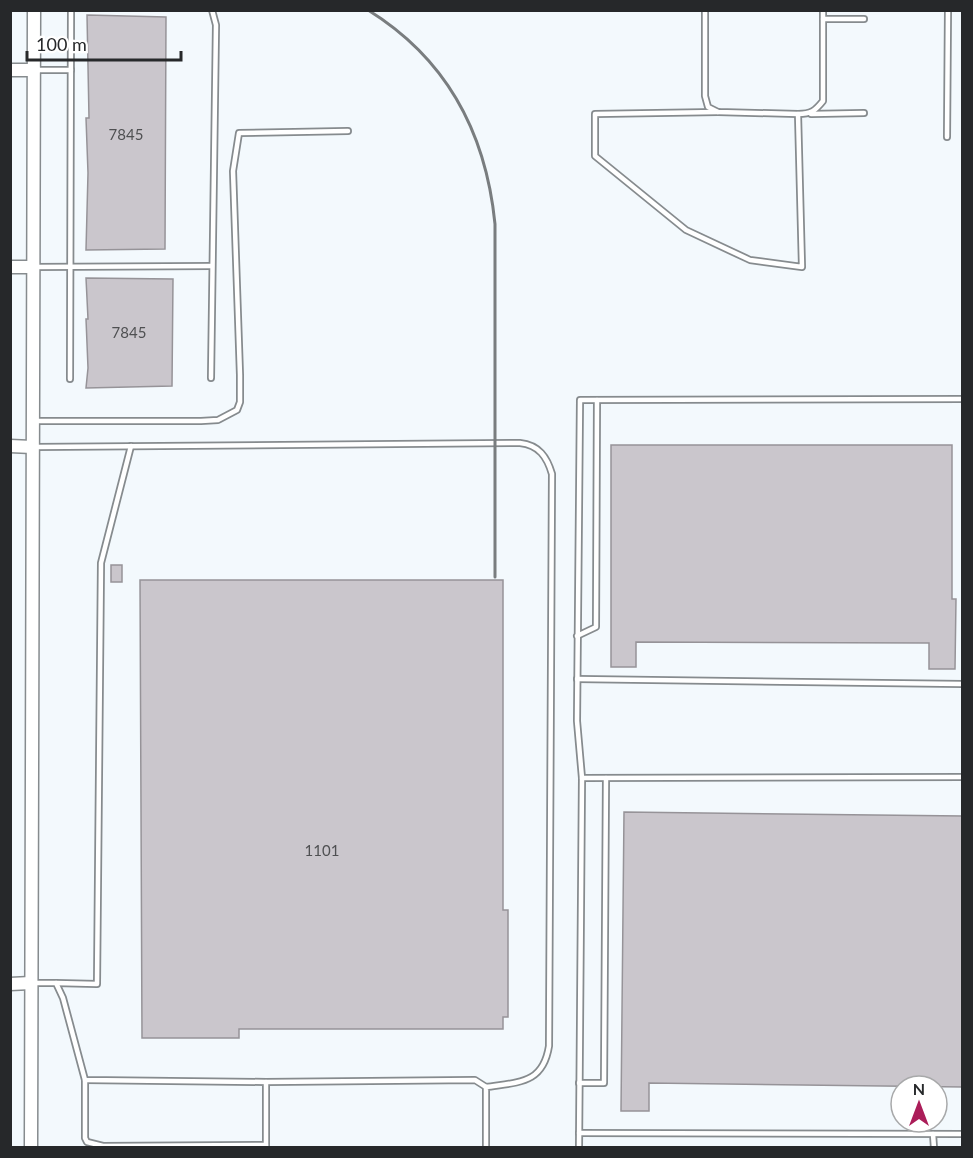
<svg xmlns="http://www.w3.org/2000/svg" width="973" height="1158" font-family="Lato,sans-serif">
	<rect width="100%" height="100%" fill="#f3f9fd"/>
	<!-- building -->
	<g fill="#cac6cc" stroke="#969398" stroke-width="1.5">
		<path d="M87 15 166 17 165 249 86 250 88 173 86 118H89Z"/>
		<path d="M86 278 173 279 172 386 86 388 88 368 86 319H88Z"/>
		<path d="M611 445H952V599H956L955 669H929V643L636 642V667H611Z"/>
		<rect x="111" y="565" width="11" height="17"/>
		<path d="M140 580H503V910H508V1017H503V1029H239V1038H142Z"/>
		<path d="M624 812 963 816V1087L649 1083V1111H621Z"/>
	</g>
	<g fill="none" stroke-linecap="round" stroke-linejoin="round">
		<!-- service casing -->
		<g stroke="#868b8e" stroke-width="8">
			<g id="service">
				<path d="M705 10V96L708 107 718 112 798 114C811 114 815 111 823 101V10"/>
				<path d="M823 19H864"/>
				<path d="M34 70H71"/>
				<path d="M718 112 595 114V156L686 230 750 260 802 267 798 114"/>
				<path d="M811 114 864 113"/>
				<path d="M947 137 948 10"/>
				<path d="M34 267 212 266"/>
				<path d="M211 378 216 25 212 10"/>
				<path d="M70 379 71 10"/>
				<path d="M35 421H201L218 420 237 410 240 402V375L233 171 239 133 348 131"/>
				<path d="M35 447 520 443C539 445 547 457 552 474L549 1046C543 1084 519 1082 486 1087V1148"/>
				<path d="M577 636 596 627 597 400"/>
				<path d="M577 679 962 684"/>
				<path d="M582 778 577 721 580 400 962 399"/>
				<path d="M34 983H56L63 998 85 1080 266 1082V1148"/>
				<path d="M56 983 97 984 101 563 131 446"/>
				<path d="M85 1080V1138L87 1142 103 1146 266 1145"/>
				<path d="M266 1082 475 1080 486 1087"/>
				<path d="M579 1083H604L606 778"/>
				<path d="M579 1133 962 1134"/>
				<path d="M933 1134 934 1148"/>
				<path d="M579 1148 582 778 962 777"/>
			</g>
		</g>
		<!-- secondary casing -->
		<g stroke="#868b8e" stroke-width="15">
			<g id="secondary">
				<path d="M10 70H34"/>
				<path d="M10 267H33"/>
				<path d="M10 446 32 447"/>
				<path d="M10 984 31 983"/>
				<path d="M31 1148 34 10"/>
			</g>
		</g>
		<!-- service -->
		<use href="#service" stroke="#fff" stroke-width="4.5"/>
		<!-- secondary -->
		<use href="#secondary" stroke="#fff" stroke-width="12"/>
		<!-- rail -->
		<path stroke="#797d7f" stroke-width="3" d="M368 10C447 59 486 133 495 224V577"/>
	</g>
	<g text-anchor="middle" stroke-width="6" stroke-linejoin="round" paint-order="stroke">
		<!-- number labels -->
		<g font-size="15" fill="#4f5052">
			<text x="126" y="140">7845</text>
			<text x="129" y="338">7845</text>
			<text x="322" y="856">1101</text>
		</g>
	</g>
	<!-- border -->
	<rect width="973" height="1158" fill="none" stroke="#26282a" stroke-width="24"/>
	<!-- north arrow -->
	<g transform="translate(919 1104)"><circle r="28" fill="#ffffff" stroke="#a8a9aa" stroke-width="1.5"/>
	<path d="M0-4.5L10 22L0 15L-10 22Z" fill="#ab1d59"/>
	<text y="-9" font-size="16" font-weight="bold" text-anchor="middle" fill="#26282a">N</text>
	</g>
	<!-- scale -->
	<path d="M27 51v9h154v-9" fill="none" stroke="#26282a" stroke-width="3"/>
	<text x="36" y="51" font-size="18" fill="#26282a" stroke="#ffffff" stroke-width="4.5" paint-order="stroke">100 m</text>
</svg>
